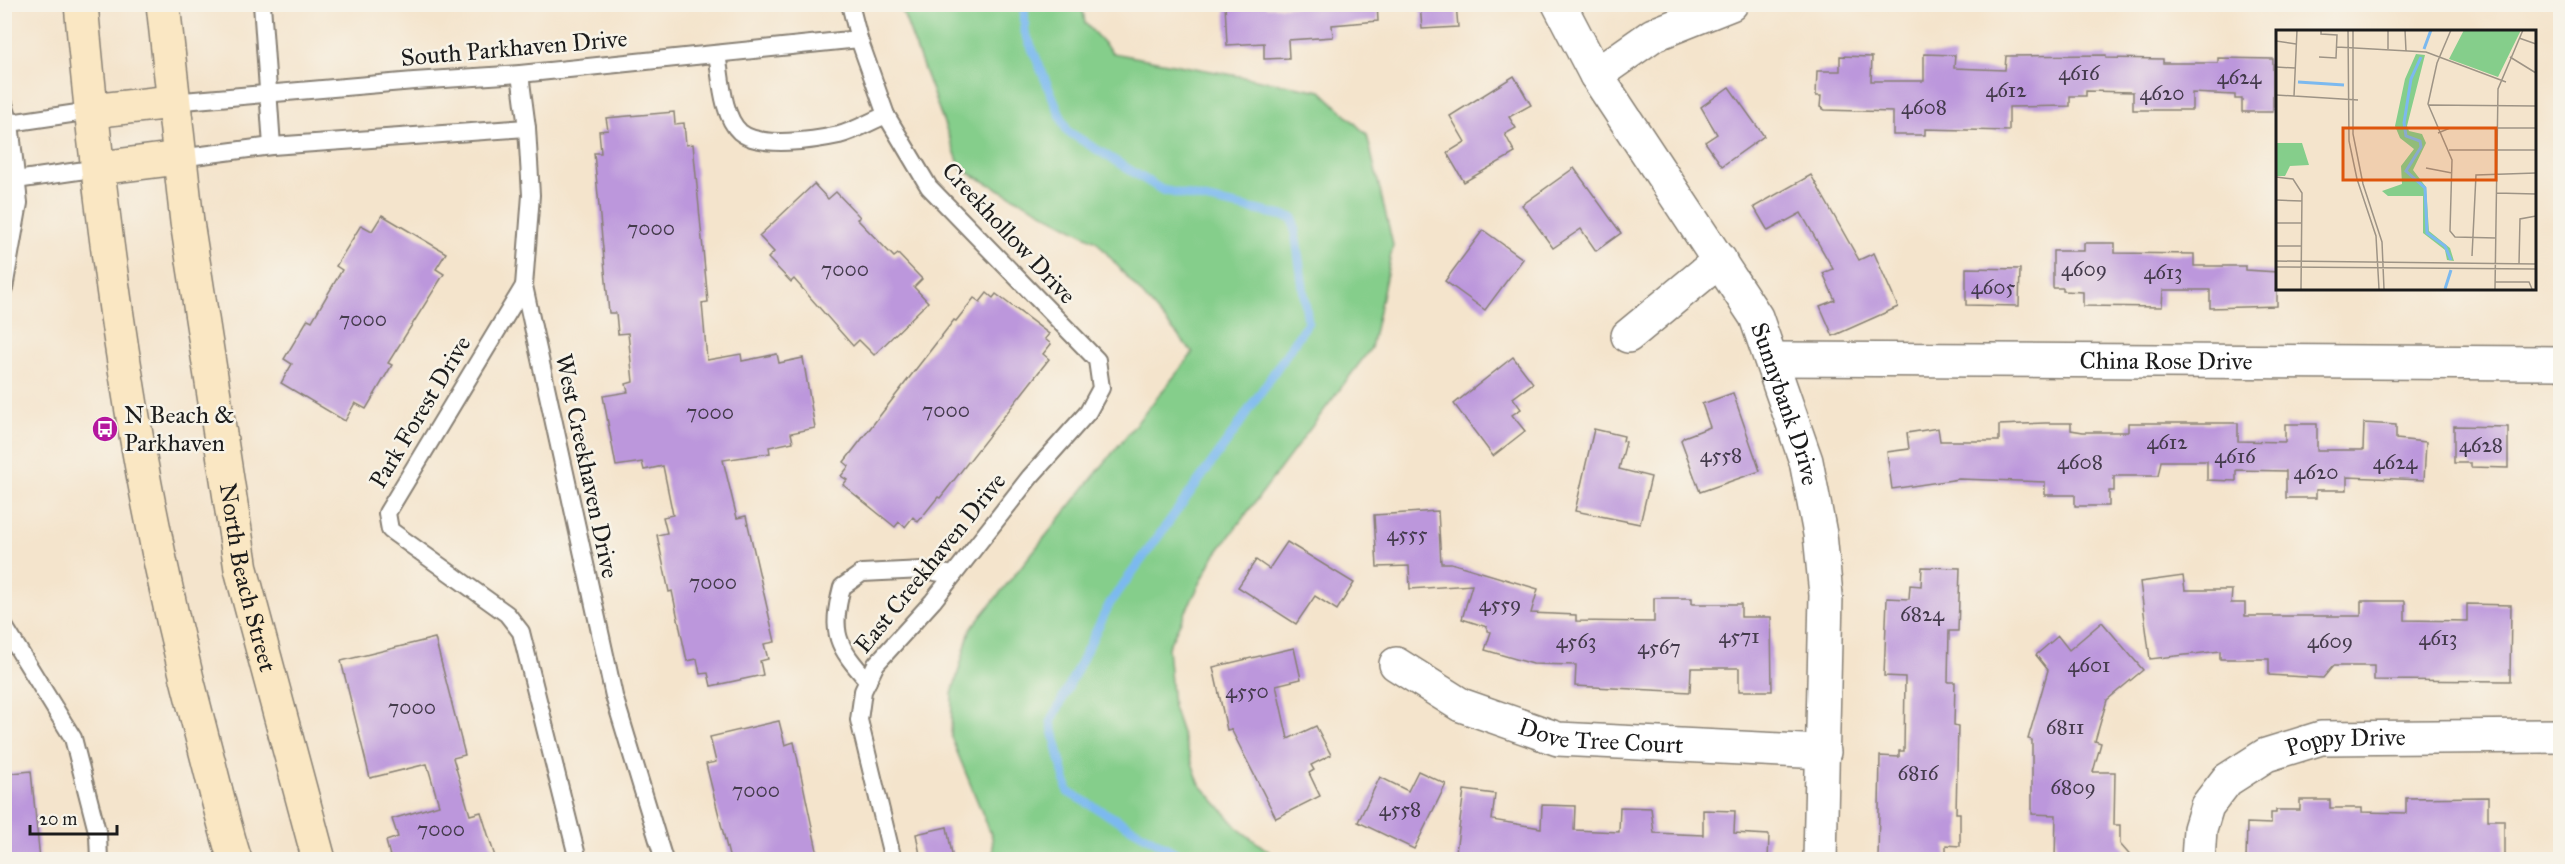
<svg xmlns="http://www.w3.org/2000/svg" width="2565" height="864" font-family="'IM FELL Great Primer',serif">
	<rect width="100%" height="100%" fill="#f7f3e8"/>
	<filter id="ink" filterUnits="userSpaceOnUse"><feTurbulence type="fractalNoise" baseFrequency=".0167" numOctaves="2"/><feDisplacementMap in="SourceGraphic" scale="12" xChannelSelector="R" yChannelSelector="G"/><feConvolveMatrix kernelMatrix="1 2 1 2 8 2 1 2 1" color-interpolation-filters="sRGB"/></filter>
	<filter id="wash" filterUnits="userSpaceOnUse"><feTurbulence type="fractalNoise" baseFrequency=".008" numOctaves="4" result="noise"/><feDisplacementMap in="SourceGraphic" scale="24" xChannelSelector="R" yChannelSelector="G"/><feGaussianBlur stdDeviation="1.35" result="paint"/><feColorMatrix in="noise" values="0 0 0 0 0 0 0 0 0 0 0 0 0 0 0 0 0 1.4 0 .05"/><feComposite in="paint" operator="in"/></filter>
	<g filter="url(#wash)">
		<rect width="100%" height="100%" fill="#f4e4cc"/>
		<!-- green -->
		<path fill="#85ce8b" stroke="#507554" stroke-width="1.5" d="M900 5H1082L1085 23 1113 53 1321 91 1367 135 1393 245 1371 348 1213 558 1168 647 1173 707 1199 783 1240 830 1279 859H994L992 837 951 737 952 694 970 630 1193 353 1096 241 961 169Z"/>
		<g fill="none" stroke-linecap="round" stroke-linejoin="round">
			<!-- stream -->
			<path stroke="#7cb9ef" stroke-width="9" d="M1024 4 1025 32 1067 131 1162 190 1293 218 1308 322 1234 432 1110 603 1051 722 1068 792 1188 860"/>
		</g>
		<g id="blocks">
			<!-- building -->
			<g fill="#bc97dc">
				<path d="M1225 4H1266V7L1377 4 1378 21 1332 25 1333 37 1288 40 1289 58 1264 59V43L1227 45Z"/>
				<path d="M1420 4H1456L1458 27 1422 29Z"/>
				<path d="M1924 54 1955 55 1954 68 2005 70 2006 56 2106 55V58L2163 59V63H2218V58L2273 59V112H2242V99H2235V95L2192 93V110H2133V92L2086 91V96H2070V106L2009 107V131L1925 129V135H1893V112L1825 110 1820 107 1821 96H1816L1817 71H1840V56L1872 57 1871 81H1924Z"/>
				<path d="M1514 76 1531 105 1509 117 1516 128 1505 134 1515 153 1464 182 1447 153 1465 142 1450 116Z"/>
				<path d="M1729 87 1764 136 1722 166 1705 142 1717 134 1701 107Z"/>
				<path d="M674 112 675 124 684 123 686 145 693 144 708 302 702 303 707 360 741 354 742 361 777 354 779 363 803 358 815 428 791 433 793 442 769 447 770 453 723 460 737 518 746 516 775 642 764 644 768 659 760 661 763 675 711 686 708 673 700 674 697 659 687 661 672 591 669 592 657 535 667 533 663 517 673 515 663 466 644 470 642 462 616 466 603 396 628 392 626 384 633 382 628 333 618 334 616 313H609L594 153H601L599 131 608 130 606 118Z"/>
				<path d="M1574 168 1621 233 1596 251 1581 229 1553 248 1522 205Z"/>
				<path d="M1811 175 1859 260 1874 253 1898 307 1833 336 1820 306 1835 300 1823 273 1833 269 1801 213 1768 231 1754 207Z"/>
				<path d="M814 184 828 199 836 192 860 217 857 219 894 257 898 254 922 279 914 287 928 302 874 355 859 340 853 346 794 279 791 282 768 258 774 252 759 236Z"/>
				<path d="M382 215 446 253 436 269 444 274 388 363 392 365 366 409 355 403 345 421 281 383 292 364 284 359 308 319 312 321 342 270 336 266 361 225 372 231Z"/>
				<path d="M1483 230 1523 259 1485 310 1445 281Z"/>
				<path d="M2084 243H2115V253L2194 254V266H2246V270L2277 272V306L2210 308V290H2163L2162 307 2083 306V292L2063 291V288H2053V251H2084Z"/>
				<path d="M1966 268 2020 269 2019 306 1966 305Z"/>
				<path d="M987 293 993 298 996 294 1049 334 1045 339 1051 344 1043 354 1049 359 940 498 938 497 918 522 913 517 905 527 899 522 895 527 843 485 847 480 841 476 849 466 844 462 954 320 956 321 974 298 980 302Z"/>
				<path d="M1513 357 1533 383 1513 398 1521 409 1512 415 1525 431 1493 456 1454 404Z"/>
				<path d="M1733 393 1760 471 1700 492 1681 440 1684 437 1710 427 1702 404Z"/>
				<path d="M2045 423H2071V430L2083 432H2128V423H2238V441L2285 442V424H2317V450H2363L2364 423 2396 425V439L2426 442 2424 480 2347 477V490H2316V498H2286V471L2236 470V481L2207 480V461H2161L2158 476H2114V491H2109V506H2075V495H2045V482L1959 479 1892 489 1887 452 1909 449 1907 433 1938 428 1940 441H1999V425Z"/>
				<path d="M2454 426 2508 427V468L2471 467V463H2454Z"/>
				<path d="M1594 429 1624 436 1623 441 1626 442 1619 469 1651 477 1640 524 1575 511Z"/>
				<path d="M1438 511 1441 563H1451L1538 589 1531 613 1576 615V621L1654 622V598H1692V604H1741V617H1771L1772 691H1739V668H1691L1690 692 1575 686 1576 665 1533 664 1485 650 1491 632 1487 631V627L1462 619 1472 585 1410 589 1409 566 1377 567 1374 515Z"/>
				<path d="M1287 542 1354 583 1337 610 1315 596 1296 624 1238 587 1256 560 1269 569Z"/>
				<path d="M1922 567 1960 568 1958 631H1949L1948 682H1955L1954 725 1958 726 1956 813H1960V846L1946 845V860H1878L1880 756 1899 757V751H1904L1905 677 1884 676 1887 598 1909 599 1910 585 1921 586Z"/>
				<path d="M2183 576 2185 590H2232L2231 603H2245V616H2361V601H2405V620L2467 621V604L2511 605 2510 681 2374 680V666H2333L2323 678 2269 675V659H2220V651L2150 659 2140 582Z"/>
				<path d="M2102 622 2143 670 2107 700 2095 741 2101 743 2093 772H2115L2114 825H2120V844L2134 860H2055L2056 815 2032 814V740L2028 739 2048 670 2036 655 2058 636 2069 650Z"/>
				<path d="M435 638 465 755 453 758 470 815 481 812 496 860H391L386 841 398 837 392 819 439 805 427 764 370 778 341 661Z"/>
				<path d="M1294 648 1301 679 1276 685 1288 739 1316 726 1331 755 1311 765 1314 770 1309 773 1320 796 1276 818 1231 729 1227 730 1213 667Z"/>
				<path d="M779 721 785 745 794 742 819 860H730L706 764 716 762 710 737Z"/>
				<path d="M31 771 40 860H4V774Z"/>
				<path d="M1418 771 1446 784 1414 849 1358 822 1380 777 1408 791Z"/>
				<path d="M1464 790 1495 794 1492 820 1541 828 1542 805 1575 806 1574 830 1619 832 1620 807 1651 808 1654 833 1703 835V810L1735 811 1734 833 1769 835 1768 860H1455Z"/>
				<path d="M2488 797V820H2504V860H2246L2247 823 2271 824V813H2276V810H2300V800H2330V808H2362V812L2406 813V798Z"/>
				<path d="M947 827 953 860H921L916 834Z"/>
			</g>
		</g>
	</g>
	<g filter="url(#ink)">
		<use href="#blocks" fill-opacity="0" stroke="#888074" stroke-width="1.5"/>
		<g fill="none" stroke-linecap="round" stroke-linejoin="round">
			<!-- lane casing -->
			<g stroke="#888074" stroke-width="20">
				<g id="lane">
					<path d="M262 4 272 146"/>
					<path d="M850 4 859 39 886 115 929 187 1097 360 1101 388 1088 412 1030 477 933 601 876 664 863 691 859 720 893 860"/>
					<path d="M717 54C721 76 722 116 740 132 760 149 816 140 839 135 855 131 871 121 886 115"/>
					<path d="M520 74 527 128 531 195 524 286 614 696 664 860"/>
					<path d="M172 102 414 81 520 74 859 39"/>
					<path d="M4 104 10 123 19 203 4 288"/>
					<path d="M10 123 91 111"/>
					<path d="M179 158 272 146 527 128"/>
					<path d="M16 180 99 168"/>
					<path d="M524 286 387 513 390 530 507 614 521 632 578 860"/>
					<path d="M4 626 73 738 98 835 99 860"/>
					<path d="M868 681C837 646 830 634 842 587L862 573 923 570 953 575"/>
				</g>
			</g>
			<!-- street casing -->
			<g stroke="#888074" stroke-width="36">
				<g id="street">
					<path id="s1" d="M1559 4 1596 75 1756 317 1806 461 1820 534 1826 595 1820 860"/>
					<path d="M1596 75 1653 35 1731 4"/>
					<path d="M1628 336 1720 260"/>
					<path id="s2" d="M1772 359 2560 363"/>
					<path id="s3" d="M1396 664 1461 705 1558 739 1824 752"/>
					<path id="s4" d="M2198 860 2200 829 2207 806 2227 780 2266 755 2321 738 2560 736"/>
				</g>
			</g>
			<!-- secondary casing -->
			<g stroke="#888074" stroke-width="36">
				<g id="secondary">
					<path d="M81 4C103 251 138 498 202 737 213 778 222 819 235 860"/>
					<path id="s5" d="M163 4 187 222 241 569 319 860"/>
					<path d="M91 111 172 102"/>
					<path d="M99 168 179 158"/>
				</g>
			</g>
			<!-- lane -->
			<use href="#lane" stroke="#fff" stroke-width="16"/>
			<!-- street -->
			<use href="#street" stroke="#fff" stroke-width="33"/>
			<!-- secondary -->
			<use href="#secondary" stroke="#fae7c3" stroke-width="33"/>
		</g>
	</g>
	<!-- icons -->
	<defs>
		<g id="bus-disc" transform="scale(1.35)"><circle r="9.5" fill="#b5179e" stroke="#f7f3e8"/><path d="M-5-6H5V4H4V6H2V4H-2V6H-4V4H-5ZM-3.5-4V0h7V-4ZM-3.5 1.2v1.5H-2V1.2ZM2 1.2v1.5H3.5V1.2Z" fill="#fff"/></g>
	</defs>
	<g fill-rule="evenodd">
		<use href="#bus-disc" x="105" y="429"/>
	</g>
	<g text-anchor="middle" stroke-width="5" stroke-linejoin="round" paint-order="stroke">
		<!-- number labels -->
		<g font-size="21" fill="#443b4c">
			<text x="2079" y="80">4616</text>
			<text x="2239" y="84">4624</text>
			<text x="2006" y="97">4612</text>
			<text x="2162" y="100">4620</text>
			<text x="1924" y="114">4608</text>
			<text x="651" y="235">7000</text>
			<text x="845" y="276">7000</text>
			<text x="2084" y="276">4609</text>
			<text x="2163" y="279">4613</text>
			<text x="1993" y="294">4605</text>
			<text x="363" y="326">7000</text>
			<text x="946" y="417">7000</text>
			<text x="710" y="419">7000</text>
			<text x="2167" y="449">4612</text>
			<text x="2481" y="452">4628</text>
			<text x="1721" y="462">4558</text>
			<text x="2235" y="463">4616</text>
			<text x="2080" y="469">4608</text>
			<text x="2395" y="469">4624</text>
			<text x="2316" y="479">4620</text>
			<text x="1407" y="541">4555</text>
			<text x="713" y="589">7000</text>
			<text x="1500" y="611">4559</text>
			<text x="1922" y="621">6824</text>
			<text x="1739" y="643">4571</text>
			<text x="2438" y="645">4613</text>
			<text x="1576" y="648">4563</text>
			<text x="2330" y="648">4609</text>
			<text x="1659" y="654">4567</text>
			<text x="2089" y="672">4601</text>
			<text x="1247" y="698">4550</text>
			<text x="412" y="714">7000</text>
			<text x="2065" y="734">6811</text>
			<text x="1918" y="780">6816</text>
			<text x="2073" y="794">6809</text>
			<text x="756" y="797">7000</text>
			<text x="1400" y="816">4558</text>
			<text x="441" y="836">7000</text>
		</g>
		<!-- street labels -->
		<g font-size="24" fill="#1c1c1c" stroke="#f7f3e8">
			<text transform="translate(514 48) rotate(-5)" y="8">South Parkhaven Drive</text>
			<text transform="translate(1009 233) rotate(47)" y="8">Creekhollow Drive</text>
			<text dy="8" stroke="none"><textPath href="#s2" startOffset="394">China Rose Drive</textPath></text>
			<text dy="8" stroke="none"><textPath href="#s1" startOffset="462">Sunnybank Drive</textPath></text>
			<text transform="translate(420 412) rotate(-59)" y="8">Park Forest Drive</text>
			<text transform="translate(587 466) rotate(78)" y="8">West Creekhaven Drive</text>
			<text transform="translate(930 563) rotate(-51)" y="8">East Creekhaven Drive</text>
			<text dy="8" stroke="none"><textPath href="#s5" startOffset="580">North Beach Street</textPath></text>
			<text dy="8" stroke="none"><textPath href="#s3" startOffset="222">Dove Tree Court</textPath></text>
			<text dy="8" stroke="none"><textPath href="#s4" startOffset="216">Poppy Drive</textPath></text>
		</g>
		<!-- poi labels -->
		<g font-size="24" fill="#1c1c1c" stroke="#f7f3e8" text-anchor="start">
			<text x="124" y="423">N Beach &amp;<tspan x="124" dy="28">Parkhaven</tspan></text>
		</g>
	</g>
	<!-- overview -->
	<g transform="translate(2276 30)">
		<rect width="260" height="260" fill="#f4e4cc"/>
		<path d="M188 0H245L222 47 173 29ZM140 24 149 25 131 96 133 101 146 104 150 113 137 140 150 157 153 201 174 218 178 231 171 230 169 220 147 203V166H112L106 161 126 154 125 136 138 119 124 108 119 96 129 49ZM0 113H26L33 135 14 136 9 146H0Z" fill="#85ce8b"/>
		<path fill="none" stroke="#7cb9ef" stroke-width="3" d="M148 19 155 0M145 27 135 49 128 93 130 106 144 111 145 117 130 141 149 158 151 203 169 216 175 230M22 52 68 55M169 259 175 240"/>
		<path fill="none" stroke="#9e9486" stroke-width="1.5" d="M72 0 73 111 81 149 100 206 103 259M77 0V104L87 154 106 212 108 259M112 0V19M129 0 130 21M175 0 161 33 152 74 176 130 174 201 179 207 220 208M243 8 260 14M0 11 20 14M61 17 150 22 230 52M43 27 60 28 61 5 45 4V0M234 27 260 43M0 37 19 38M0 65 82 70M18 66 21 0M153 75 260 76M162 103 174 98H260M173 120H260M150 138 176 143M0 147 17 149 26 163 25 259M220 163 260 164M0 170 26 171M0 193H25M0 216H25M196 226 200 145 260 143M0 231 260 234M243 234 244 189 260 186M0 237 260 239M219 252H253L256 259M219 259 222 59 247 0"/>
		<path fill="#de560d" fill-opacity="0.15" stroke="#de560d" stroke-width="3" d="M67 98H220V150H67Z"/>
		<rect width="260" height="260" fill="none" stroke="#1c1c1c" stroke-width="3"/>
	</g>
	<!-- margin -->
	<rect width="2565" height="864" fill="none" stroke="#f7f3e8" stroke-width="24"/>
	<!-- scale -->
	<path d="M30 825v9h87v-9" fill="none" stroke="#1c1c1c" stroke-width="3"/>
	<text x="39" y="825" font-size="18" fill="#1c1c1c" stroke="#f7f3e8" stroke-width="4.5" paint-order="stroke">20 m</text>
</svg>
